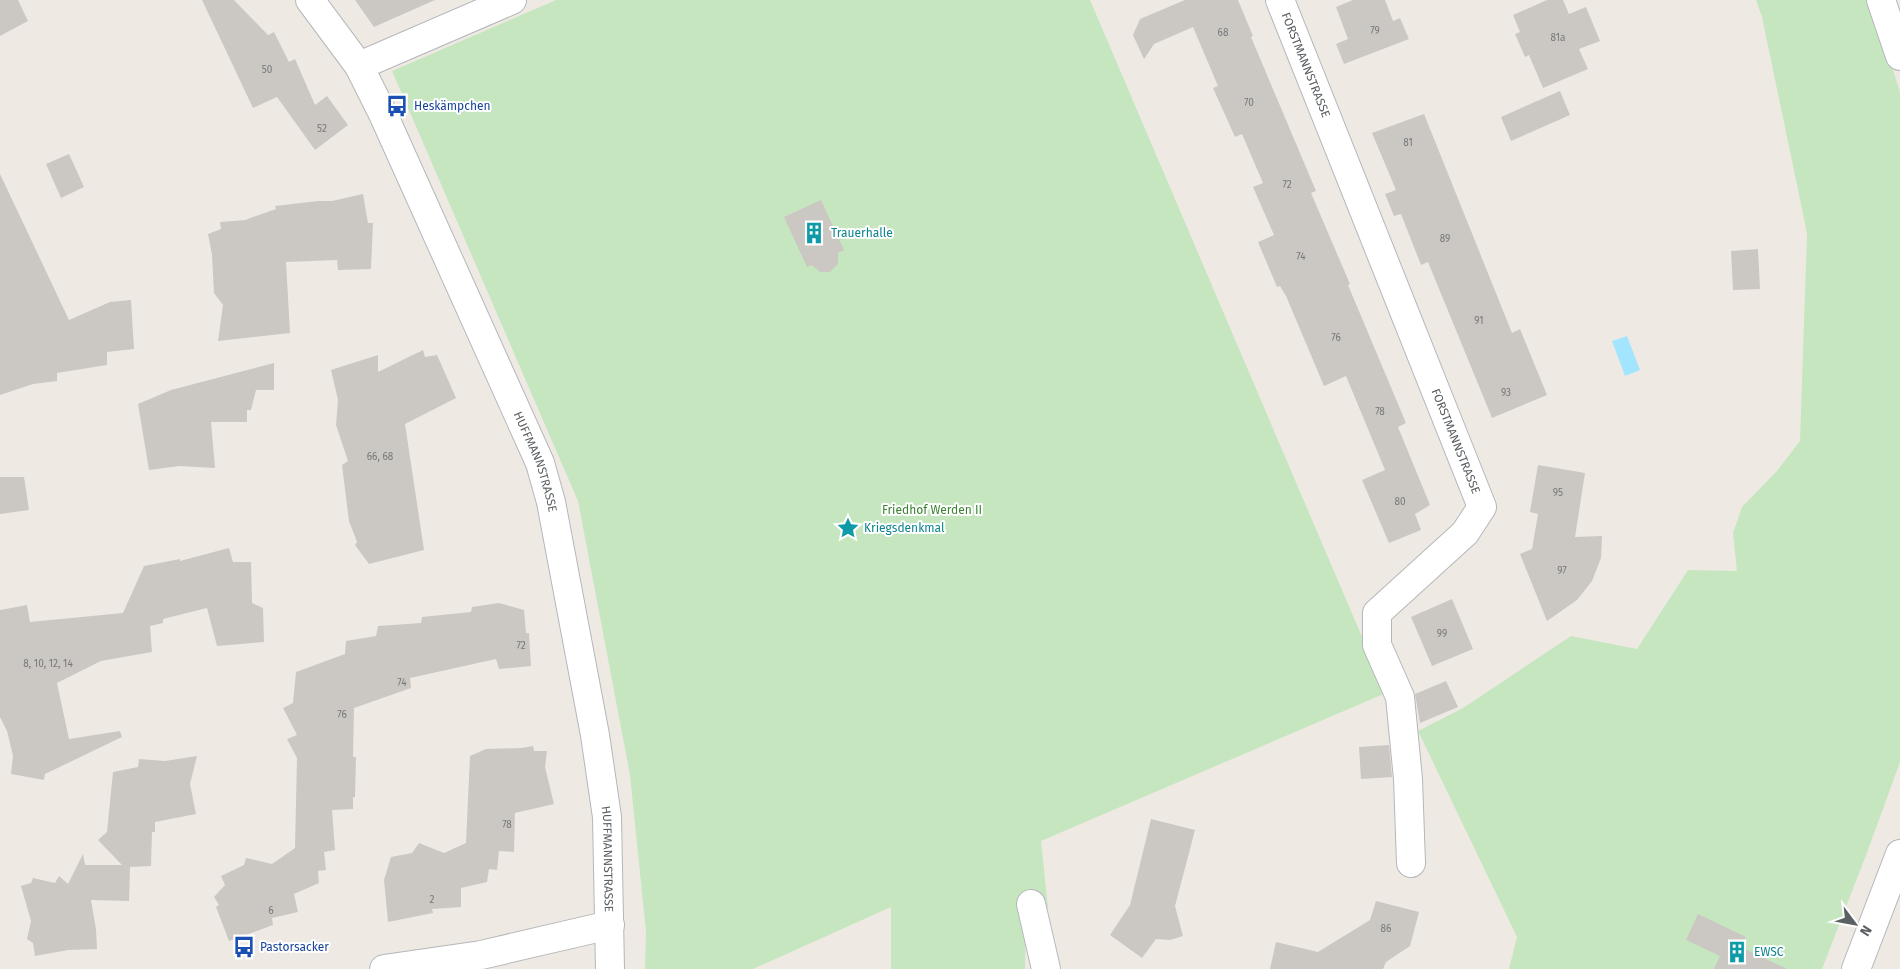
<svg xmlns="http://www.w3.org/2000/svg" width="1900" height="969" font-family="'Fira Sans',sans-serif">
	<rect width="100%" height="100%" fill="#eeeae3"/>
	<!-- green -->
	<g fill="#c6e6c0">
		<path d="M556 0H1090L1386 693 1041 841 1048 908 1026 912 1025 969H891V907L753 969H645L646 932 630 775 578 501 392 71Z"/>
		<path d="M1756 0H1869L1876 17 1900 92V762L1868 850 1822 969H1509L1517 937 1418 731 1463 708 1571 636 1637 649 1688 570 1737 571 1733 533 1742 507 1776 472 1800 441 1807 233 1762 17Z"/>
	</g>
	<!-- water -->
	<path fill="#a3e5ff" d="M1627 336 1640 370 1625 376 1612 341Z"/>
	<!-- building -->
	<g fill="#cbc7c2">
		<path d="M0 0H18L28 21 0 36Z"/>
		<path d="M202 0H234L268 35 274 32 289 62 295 59 315 105 327 96 348 125 315 150 277 97 253 108Z"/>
		<path d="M355 0H435L374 27Z"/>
		<path d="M1185 0H1238L1253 36 1251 37 1316 191 1311 193 1350 284 1348 285 1406 423 1398 427 1430 505 1415 514 1421 530 1389 543 1362 480 1385 470 1346 376 1324 386 1286 296 1280 286 1277 287 1258 242 1274 235 1253 187 1263 183 1242 134 1235 137 1213 88 1218 86 1193 27 1154 44 1144 59 1133 35 1140 19Z"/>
		<path d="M1353 0H1385L1393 21 1400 18 1409 39 1344 64 1336 44 1348 39 1336 7Z"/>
		<path d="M1547 0H1563L1569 14 1586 7 1600 41 1579 49 1588 69 1543 88 1529 55 1525 57 1515 34 1520 32 1513 15Z"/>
		<path d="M1560 91 1570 115 1511 141 1501 117Z"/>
		<path d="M1424 114 1512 333 1520 329 1547 395 1492 418 1428 262 1421 265 1401 214 1394 216 1385 194 1396 190 1372 133Z"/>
		<path d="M69 154 84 187 61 198 46 164Z"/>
		<path d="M0 174 69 320 110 302 131 300 134 349 107 352V365L57 373V381L33 384 0 395Z"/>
		<path d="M363 194 368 223H373L371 269 338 270 337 260 286 262 290 333 218 341 223 305 214 293 212 255 208 234 221 229 220 222 245 220 276 209 275 206 318 201H332Z"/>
		<path d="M821 200 844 250 838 253V264L830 272H820L812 265 807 267 784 217Z"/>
		<path d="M1758 249 1760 289 1733 290 1731 251Z"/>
		<path d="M423 350 425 357 437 355 456 398 405 424 424 550 369 564 355 545 357 542 349 521 342 465 348 461 336 425 338 400 331 370 378 355V372Z"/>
		<path d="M274 363V390H256L251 410H247V422H211L215 468 180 466 149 470 138 404 171 390Z"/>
		<path d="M1538 465 1585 473 1575 537 1602 536 1601 558 1592 581 1577 600 1547 621 1520 554 1532 549 1538 514 1530 512Z"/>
		<path d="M0 477H24L29 510 0 514Z"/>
		<path d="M229 548 233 562H251L252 603 263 608 264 642 217 646 207 608 163 619V623L150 626 152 652 101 661 57 683 69 739 120 731 122 737 45 774 44 780 11 774 13 756 7 731 0 717V610L27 605 30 622 123 613 144 566 180 559V561Z"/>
		<path d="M1452 599 1473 649 1432 666 1411 617Z"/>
		<path d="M499 603 524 610 526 633H529L531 666 499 669 496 659 410 678 411 688 354 708 353 757H356L355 797H353V809L332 810 335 850 324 852 326 870 318 871 319 883 294 894 298 912 272 918 273 925 229 941 216 907 219 905 214 897 225 885 221 876 244 865 246 858 272 864 295 848 297 758 287 739 297 735 283 708 293 703 296 672 345 654 346 641 376 636 378 626 421 623 422 617 471 612 472 607Z"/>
		<path d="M1446 681 1458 707 1420 723 1415 694Z"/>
		<path d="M1389 745 1392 777 1361 779 1359 747Z"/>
		<path d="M533 746 534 751H547L545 767 554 804 515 813 514 852 499 851 497 870 489 869 487 882 461 888V907L432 909 433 913 388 922 384 880 391 857 412 853 419 843 444 853 466 843 470 756 486 749 522 748Z"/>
		<path d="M197 756 190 784 196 814 155 822V832H152L151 866 130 867 129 901 91 900 96 929 97 949 68 950 35 956 33 943 27 939 31 921 21 886 31 883 33 878 55 883 59 876 68 884 83 854 85 865H122L98 840 107 832 113 772 138 767 139 759 165 761Z"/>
		<path d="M1151 819 1195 830 1175 906 1183 936 1170 940 1156 939 1142 958 1110 935 1130 905Z"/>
		<path d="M1376 901 1419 912 1410 946 1386 962 1383 969H1270L1276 942 1318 952 1370 920Z"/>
		<path d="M1698 914 1746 937 1741 947 1787 969H1714L1720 956 1686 940Z"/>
	</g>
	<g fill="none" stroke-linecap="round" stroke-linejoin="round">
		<!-- street casing -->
		<g stroke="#b4b7ba" stroke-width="30">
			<g id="street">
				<path id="s1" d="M310 0 359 66 383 114 540 463 551 502 595 735 607 817 610 969"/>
				<path id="s2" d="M1280 0 1482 507 1465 533 1377 613V645L1400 697 1408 779 1411 863"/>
				<path d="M1881 0 1900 56"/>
				<path d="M359 66 512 0"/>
				<path d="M1031 904 1046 969"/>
				<path d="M384 969 481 955 610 925"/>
				<path d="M1856 969 1900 854"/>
			</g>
		</g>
		<!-- street -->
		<use href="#street" stroke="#fff" stroke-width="28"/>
	</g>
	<!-- icons -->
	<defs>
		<g id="bus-bare" transform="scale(1.725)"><path d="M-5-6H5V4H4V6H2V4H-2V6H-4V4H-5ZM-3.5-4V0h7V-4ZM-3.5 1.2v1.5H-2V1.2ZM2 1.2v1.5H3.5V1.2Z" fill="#1a4fb4" stroke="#fff" stroke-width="2.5" paint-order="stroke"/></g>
		<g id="building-bare" transform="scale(1.725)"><path d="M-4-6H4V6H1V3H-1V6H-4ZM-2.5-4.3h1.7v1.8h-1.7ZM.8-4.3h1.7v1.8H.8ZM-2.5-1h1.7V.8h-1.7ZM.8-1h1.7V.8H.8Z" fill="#0f9aa8" stroke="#fff" stroke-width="2.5" paint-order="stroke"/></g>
		<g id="sight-bare" transform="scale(1.725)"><path d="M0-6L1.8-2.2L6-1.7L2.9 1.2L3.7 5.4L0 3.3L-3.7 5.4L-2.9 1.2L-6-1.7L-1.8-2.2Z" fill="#0f9aa8" stroke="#fff" stroke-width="2.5" paint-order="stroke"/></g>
	</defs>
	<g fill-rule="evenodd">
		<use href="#bus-bare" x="397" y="106"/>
		<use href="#building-bare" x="814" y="233"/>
		<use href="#sight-bare" x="848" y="528"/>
		<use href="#bus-bare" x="244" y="947"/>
		<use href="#building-bare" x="1737" y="952"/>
	</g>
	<g text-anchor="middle" stroke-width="4" stroke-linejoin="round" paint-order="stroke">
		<!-- number labels -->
		<g font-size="10" fill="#777a7c">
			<text x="1375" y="34">79</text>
			<text x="1223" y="36">68</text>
			<text x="1558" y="41">81a</text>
			<text x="267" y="73">50</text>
			<text x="1249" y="106">70</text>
			<text x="322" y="132">52</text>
			<text x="1408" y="146">81</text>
			<text x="1287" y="188">72</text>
			<text x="1445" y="242">89</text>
			<text x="1301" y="260">74</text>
			<text x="1479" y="324">91</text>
			<text x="1336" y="341">76</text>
			<text x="1506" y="396">93</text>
			<text x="1380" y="415">78</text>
			<text x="380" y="460">66, 68</text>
			<text x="1558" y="496">95</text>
			<text x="1400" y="505">80</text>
			<text x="1562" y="574">97</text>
			<text x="1442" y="637">99</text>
			<text x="521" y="649">72</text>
			<text x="48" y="667">8, 10, 12, 14</text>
			<text x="402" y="686">74</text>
			<text x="342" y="718">76</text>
			<text x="507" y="828">78</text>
			<text x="432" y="903">2</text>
			<text x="271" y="914">6</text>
			<text x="1386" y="932">86</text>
		</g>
		<!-- street labels -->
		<g font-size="12" fill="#5b6064" stroke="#fff">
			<text dy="4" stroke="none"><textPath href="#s2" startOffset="70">FORSTMANNSTRASSE</textPath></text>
			<text dy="4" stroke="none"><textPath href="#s2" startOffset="475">FORSTMANNSTRASSE</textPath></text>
			<text dy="4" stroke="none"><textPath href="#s1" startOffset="516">HUFFMANNSTRASSE</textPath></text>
			<text dy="4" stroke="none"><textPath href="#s1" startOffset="921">HUFFMANNSTRASSE</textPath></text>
		</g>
		<!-- transit labels -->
		<g font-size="12" fill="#164399" stroke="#fff" text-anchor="start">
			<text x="414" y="110">Heskämpchen</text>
			<text x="260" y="951">Pastorsacker</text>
		</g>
		<!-- culture labels -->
		<g font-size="12" fill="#0d838f" stroke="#fff" text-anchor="start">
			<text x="831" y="237">Trauerhalle</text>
			<text x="864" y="532">Kriegsdenkmal</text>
			<text x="1754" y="956">EWSC</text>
		</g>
		<!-- park labels -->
		<g font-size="12" fill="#3d8234" stroke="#fff">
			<text x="932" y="514">Friedhof Werden II</text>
		</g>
	</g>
	<!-- north arrow -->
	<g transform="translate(1855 924) rotate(122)" stroke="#ffffff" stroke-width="4" paint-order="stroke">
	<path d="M0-4L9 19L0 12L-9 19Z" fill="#5b6064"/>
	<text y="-8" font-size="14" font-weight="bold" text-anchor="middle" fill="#5b6064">N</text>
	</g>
</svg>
